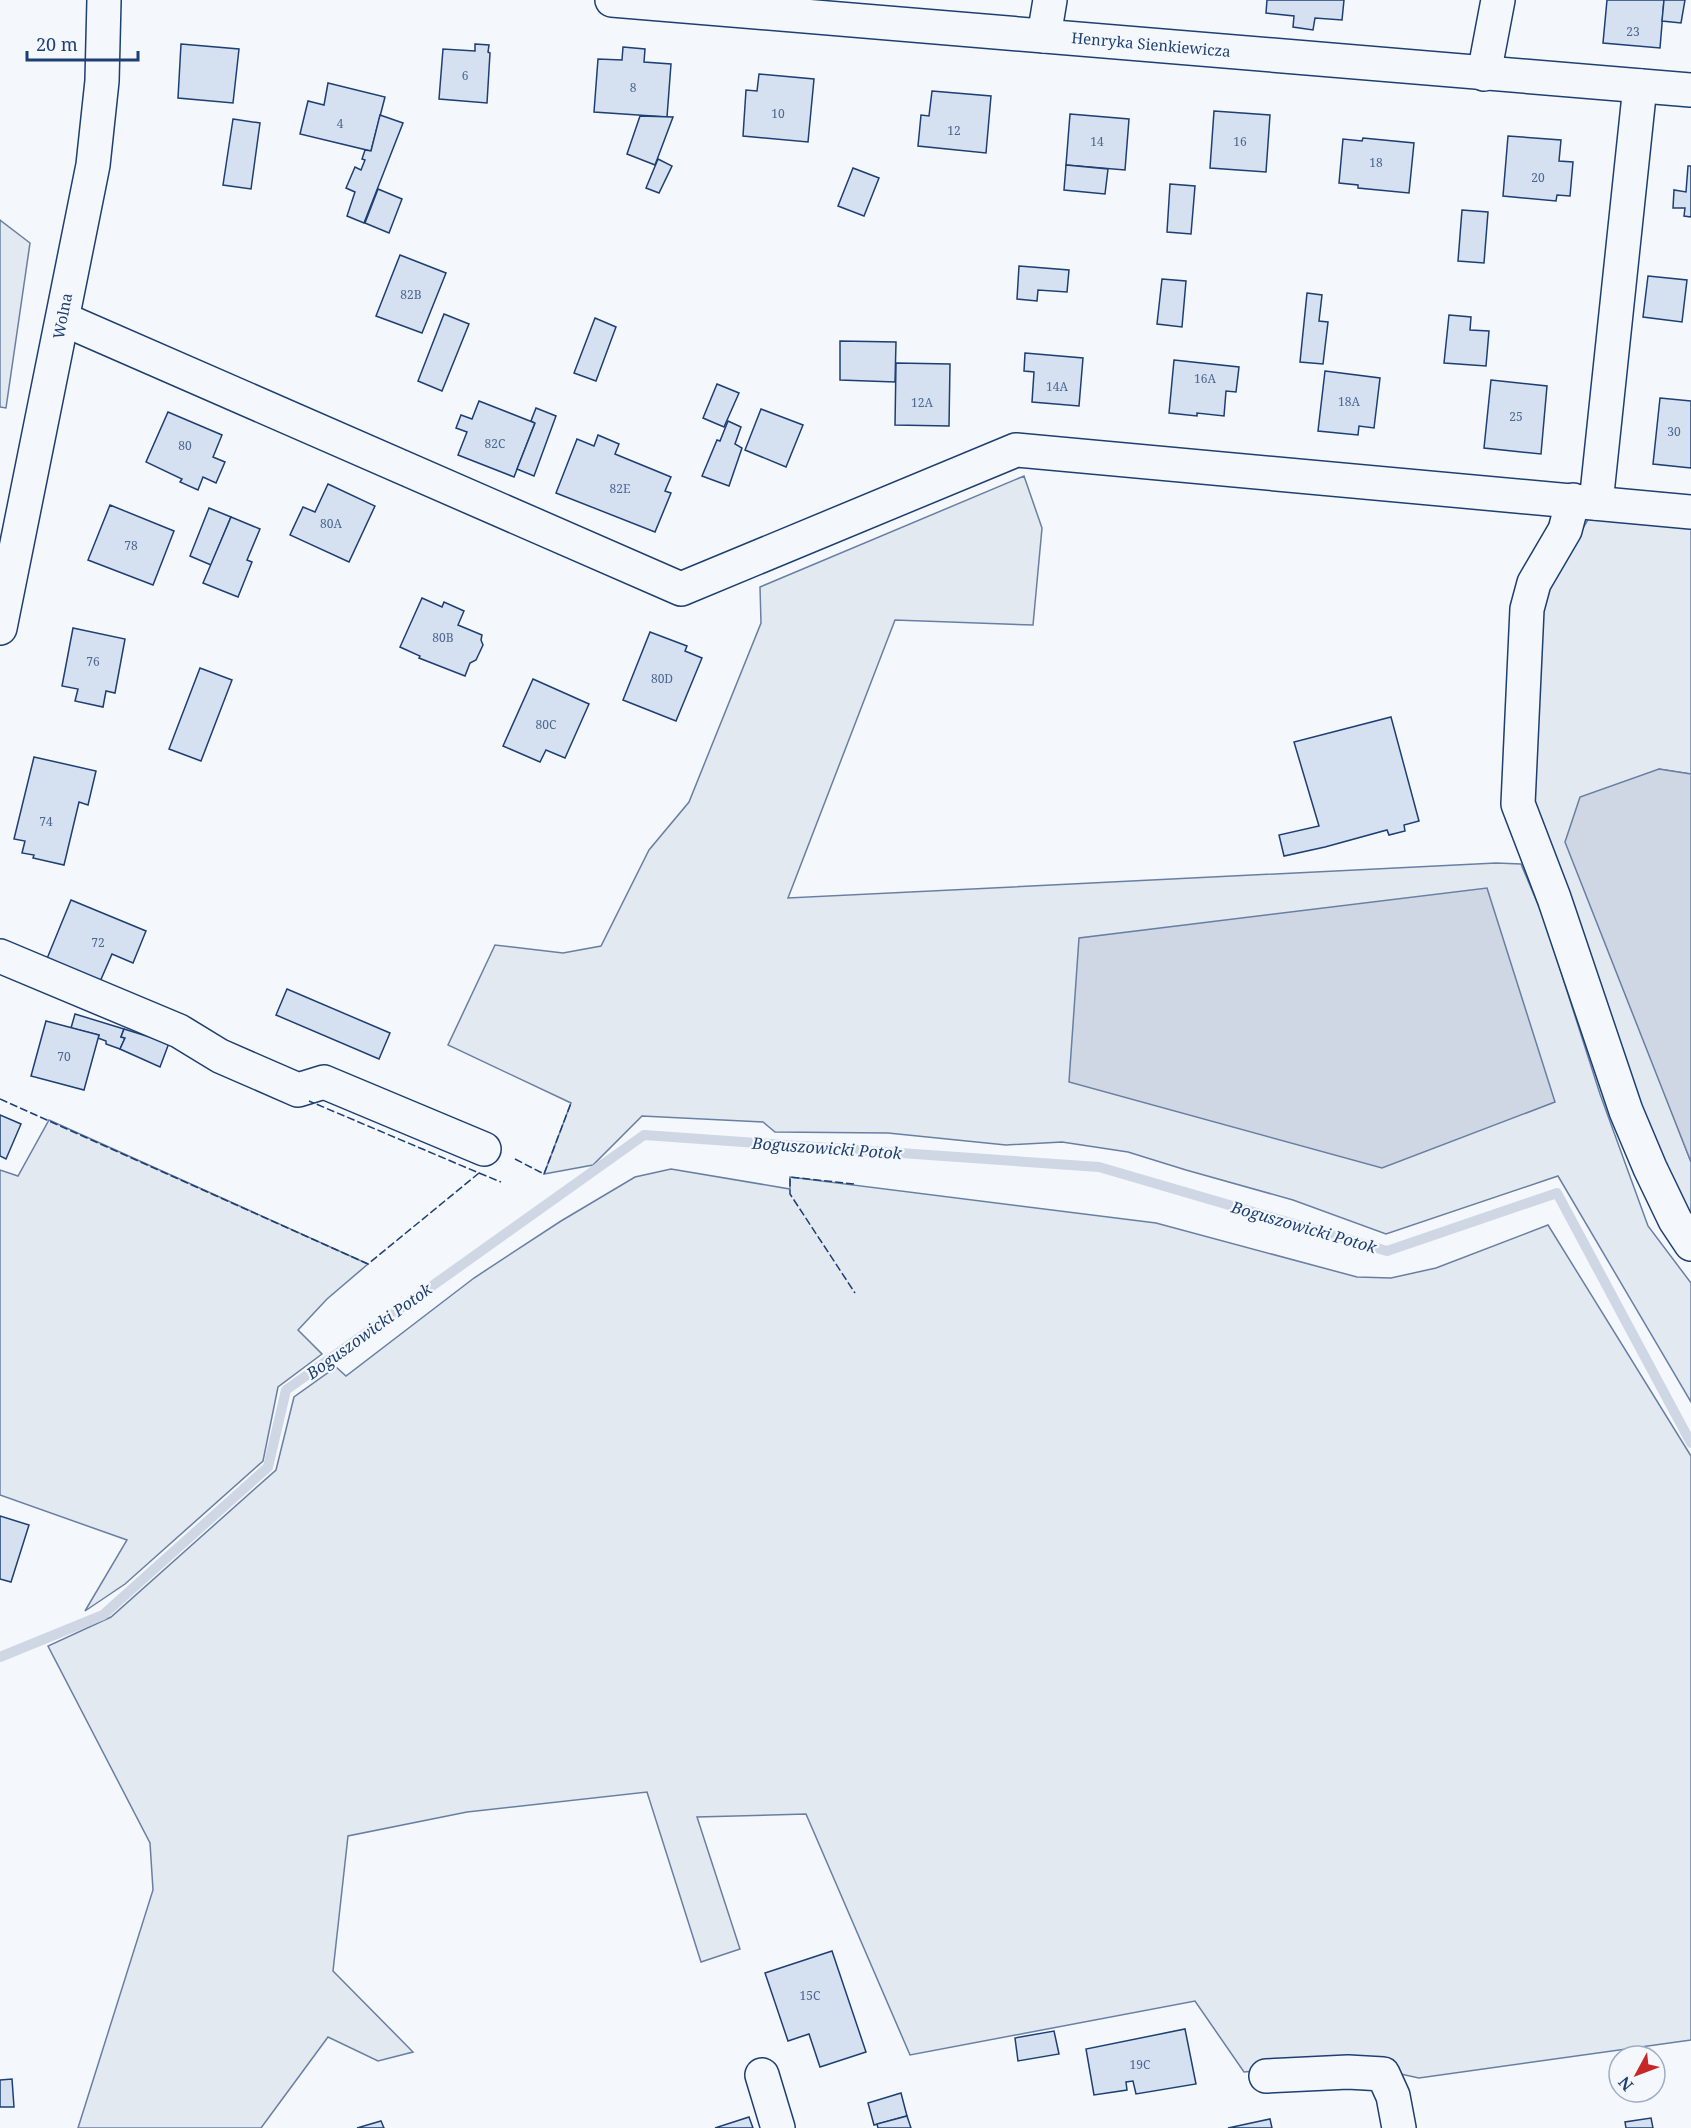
<svg xmlns="http://www.w3.org/2000/svg" width="1691" height="2128" font-family="'Noto Serif',serif">
	<rect width="100%" height="100%" fill="#f4f7fb"/>
	<!-- green -->
	<g fill="#e3e9f0" stroke="#687fa3" stroke-width="1.5">
		<path d="M0 220 30 243 6 408 0 407Z"/>
		<path d="M1024 476 1042 528 1033 625 895 620 788 898 1496 863 1521 864 1544 919 1600 1094 1648 1226 1691 1283V1402L1558 1176 1386 1234 1293 1200 1186 1170 1128 1152 1062 1142 1006 1145 888 1133 775 1132 763 1122 642 1116 593 1165 544 1174 571 1103 448 1045 495 945 563 953 601 946 649 850 689 802 761 623 760 587Z"/>
		<path d="M1589 518 1691 528V774L1659 769 1632 1009 1691 1162V1228L1655 1158 1530 794 1544 601 1560 566Z"/>
		<path d="M49 1120 368 1264 327 1299 298 1330 322 1354 278 1387 263 1461 125 1584 85 1611 127 1540 0 1495V1170L18 1176Z"/>
		<path d="M671 1169 790 1189V1177L1156 1223 1357 1277 1391 1278 1436 1268 1548 1225 1691 1456V2040L1419 2078 1349 2063 1244 2072 1195 2001 910 2055 806 1814 697 1817 740 1949 701 1962 647 1792 467 1812 348 1836 333 1971 413 2052 378 2061 328 2037 261 2128H78L153 1890 150 1843 48 1646 111 1617 276 1470 294 1397 336 1367 346 1376 474 1278 561 1221 635 1177Z"/>
	</g>
	<!-- water -->
	<g fill="#cfd7e4" stroke="#687fa3" stroke-width="1.5">
		<path d="M1659 769 1691 774V1162L1565 842 1580 797Z"/>
		<path d="M1487 888 1555 1102 1382 1168 1069 1082 1079 938Z"/>
	</g>
	<g fill="none" stroke-linecap="round" stroke-linejoin="round">
		<!-- stream -->
		<path stroke="#cfd7e4" stroke-width="10" d="M0 1657 103 1615 268 1467 286 1390 644 1135 1099 1167 1387 1251 1557 1193 1691 1443"/>
	</g>
	<!-- building -->
	<g fill="#d5e0f0" stroke="#1d3f73" stroke-width="1.5">
		<path d="M1267 0H1344L1342 20 1315 18 1313 30 1293 27 1294 16 1266 13Z"/>
		<path d="M1607 0H1664L1660 48 1603 43Z"/>
		<path d="M1664 0H1685L1681 23 1662 21Z"/>
		<path d="M181 44 239 49 233 103 178 98Z"/>
		<path d="M475 44 489 45 488 52 490 53 487 103 439 99 443 49 475 51Z"/>
		<path d="M623 47 645 49 644 62 671 64 667 117 594 112 598 59 622 60Z"/>
		<path d="M759 74 814 79 808 142 743 136 746 90 757 91Z"/>
		<path d="M328 83 385 97 371 151 300 134 308 101 324 105Z"/>
		<path d="M932 91 991 96 986 153 918 146 921 115 929 116Z"/>
		<path d="M1214 111 1270 115 1266 172 1210 168Z"/>
		<path d="M1070 114 1129 119 1125 170 1066 165Z"/>
		<path d="M380 115 403 123 364 223 347 216 355 192 346 188 355 167 361 170 365 160 362 159 365 150 371 151Z"/>
		<path d="M640 116 673 117 655 165 627 154Z"/>
		<path d="M233 119 260 123 251 189 223 185Z"/>
		<path d="M1508 136 1561 140 1559 161 1573 162 1570 196 1557 195 1556 201 1503 196Z"/>
		<path d="M1363 138 1414 143 1409 193 1358 188V185L1339 183 1343 139 1362 141Z"/>
		<path d="M658 159 672 166 659 193 646 188Z"/>
		<path d="M1066 165 1108 169 1105 194 1064 190Z"/>
		<path d="M1688 166H1691V217L1684 216 1685 208H1673L1674 190 1686 192Z"/>
		<path d="M853 168 879 178 864 216 838 206Z"/>
		<path d="M1170 184 1195 186 1191 234 1167 232Z"/>
		<path d="M378 189 402 199 389 233 365 223Z"/>
		<path d="M1462 210 1488 212 1484 263 1458 261Z"/>
		<path d="M400 255 446 273 422 333 376 316Z"/>
		<path d="M1019 266 1069 270 1067 292 1038 290 1037 301 1017 299Z"/>
		<path d="M1648 276 1687 280 1682 322 1643 317Z"/>
		<path d="M1162 279 1186 281 1182 327 1157 324Z"/>
		<path d="M1307 293 1322 295 1319 321 1328 322 1323 364 1300 362Z"/>
		<path d="M444 314 469 324 442 391 418 381Z"/>
		<path d="M1449 315 1471 317 1470 330 1489 331 1486 366 1444 363Z"/>
		<path d="M595 318 616 327 596 381 574 373Z"/>
		<path d="M840 341 896 342 895 382 840 380Z"/>
		<path d="M1025 353 1083 358 1079 406 1032 402 1034 372 1024 371Z"/>
		<path d="M1174 360 1239 367 1236 392 1226 391 1224 416 1197 413V416L1169 413Z"/>
		<path d="M896 363 950 364 949 426 895 425Z"/>
		<path d="M1325 371 1380 378 1374 428 1359 426 1358 435 1318 431Z"/>
		<path d="M1491 380 1547 386 1541 454 1484 448Z"/>
		<path d="M717 384 739 393 724 427 703 418Z"/>
		<path d="M1660 398 1691 401V468L1653 464Z"/>
		<path d="M479 401 535 423 514 477 458 455 467 432 456 428 461 415 472 419Z"/>
		<path d="M536 408 556 416 534 476 517 469 535 423 531 421Z"/>
		<path d="M761 409 803 425 786 467 745 450Z"/>
		<path d="M168 412 222 435 213 457 225 462 216 483 203 477 198 490 180 482 182 479 146 462Z"/>
		<path d="M728 421 741 427 735 444 742 448 729 486 702 476 717 440 720 441Z"/>
		<path d="M598 435 619 444 615 454 671 477 665 491 671 493 655 532 556 493 577 439 594 446Z"/>
		<path d="M328 484 375 506 349 562 290 535 303 507 315 512Z"/>
		<path d="M110 505 174 531 153 585 88 560Z"/>
		<path d="M209 508 231 517 211 565 190 556Z"/>
		<path d="M231 517 260 529 247 560 252 562 238 597 203 583Z"/>
		<path d="M422 598 442 607 444 602 464 611 458 625 482 635 481 640 483 645 476 660 470 663 465 676 419 658 420 656 400 647Z"/>
		<path d="M73 628 125 639 115 693 106 691 103 707 75 701 78 689 62 686Z"/>
		<path d="M650 632 687 646 685 651 702 658 676 721 623 700Z"/>
		<path d="M200 668 232 680 201 761 169 749Z"/>
		<path d="M533 679 589 704 565 758 546 750 540 762 503 746Z"/>
		<path d="M1391 717 1419 821 1404 825 1405 831 1389 835 1387 830 1325 847 1284 856 1279 835 1319 826 1294 742Z"/>
		<path d="M34 757 96 771 88 805 79 802 64 865 33 858 34 855 22 853 25 841 14 839Z"/>
		<path d="M71 900 146 931 133 963 112 954 99 984 46 961Z"/>
		<path d="M287 989 390 1033 379 1059 276 1015Z"/>
		<path d="M75 1014 124 1029 121 1037 125 1038 120 1049 106 1044V1041L98 1038 99 1035 71 1028Z"/>
		<path d="M46 1021 99 1035 84 1090 31 1076Z"/>
		<path d="M124 1029 169 1043 160 1067 120 1049 125 1038 121 1037Z"/>
		<path d="M0 1115 21 1124 6 1159 0 1156Z"/>
		<path d="M0 1516 29 1525 11 1582 0 1579Z"/>
		<path d="M832 1951 866 2052 820 2067 809 2034 788 2041 765 1973Z"/>
		<path d="M1185 2029 1196 2084 1136 2094 1133 2081 1126 2082 1127 2090 1094 2095 1086 2049Z"/>
		<path d="M1054 2031 1059 2054 1018 2061 1015 2038Z"/>
		<path d="M12 2079 14 2107H0V2080Z"/>
		<path d="M901 2093 907 2116 874 2125 868 2103Z"/>
		<path d="M907 2116 911 2128H878L877 2124Z"/>
		<path d="M749 2117 753 2128H715Z"/>
		<path d="M1651 2118 1653 2128H1626L1625 2122Z"/>
		<path d="M1270 2119 1272 2128H1228Z"/>
		<path d="M381 2121 384 2128H357Z"/>
	</g>
	<g fill="none" stroke-linecap="round" stroke-linejoin="round">
		<!-- minor casing -->
		<g stroke="#1d3f73" stroke-width="36">
			<g id="minor">
				<path d="M612 0 1691 90"/>
				<path d="M1044 36 1050 0"/>
				<path d="M1484 74 1498 0"/>
				<path d="M63 319 681 589 1016 450 1691 512"/>
				<path d="M1573 500 1565 530 1534 583 1527 609 1518 804 1554 898 1626 1111 1650 1168 1675 1220 1691 1244"/>
				<path d="M1596 503 1640 86"/>
				<path d="M0 628 93 165 102 81 104 0"/>
				<path d="M0 956 179 1031 220 1056 298 1090 324 1082 484 1149"/>
				<path d="M762 2075 778 2128"/>
				<path d="M1266 2076 1348 2072 1383 2074 1393 2096 1399 2128"/>
			</g>
		</g>
		<!-- minor -->
		<use href="#minor" stroke="#f4f7fb" stroke-width="33"/>
		<!-- fence -->
		<g stroke="#1d3f73" stroke-width="1.5" stroke-dasharray="8 3" stroke-linecap="butt">
			<path d="M0 1099 368 1264 479 1173 309 1101"/>
			<path d="M515 1159 544 1174 571 1103"/>
			<path d="M479 1173 501 1182"/>
			<path d="M854 1184 790 1177V1194L855 1293"/>
		</g>
	</g>
	<g text-anchor="middle" stroke-width="4.5" stroke-linejoin="round" paint-order="stroke">
		<!-- number labels -->
		<g font-size="12" fill="#4b6792">
			<text x="1633" y="36">23</text>
			<text x="465" y="80">6</text>
			<text x="633" y="92">8</text>
			<text x="778" y="118">10</text>
			<text x="340" y="128">4</text>
			<text x="954" y="135">12</text>
			<text x="1097" y="146">14</text>
			<text x="1240" y="146">16</text>
			<text x="1376" y="167">18</text>
			<text x="1538" y="182">20</text>
			<text x="411" y="299">82B</text>
			<text x="1205" y="383">16A</text>
			<text x="1057" y="391">14A</text>
			<text x="1349" y="406">18A</text>
			<text x="922" y="407">12A</text>
			<text x="1516" y="421">25</text>
			<text x="1674" y="436">30</text>
			<text x="495" y="448">82C</text>
			<text x="185" y="450">80</text>
			<text x="620" y="493">82E</text>
			<text x="331" y="528">80A</text>
			<text x="131" y="550">78</text>
			<text x="443" y="642">80B</text>
			<text x="93" y="666">76</text>
			<text x="662" y="683">80D</text>
			<text x="546" y="729">80C</text>
			<text x="46" y="826">74</text>
			<text x="98" y="947">72</text>
			<text x="64" y="1061">70</text>
			<text x="810" y="2000">15C</text>
			<text x="1140" y="2069">19C</text>
		</g>
		<!-- street labels -->
		<g font-size="15" fill="#1d3f73" stroke="#f4f7fb">
			<text transform="translate(1151 45) rotate(5)" y="5">Henryka Sienkiewicza</text>
			<text transform="translate(63 316) rotate(-79)" y="5">Wolna</text>
		</g>
		<!-- water labels -->
		<g font-size="16" font-style="italic" fill="#1d3f73" stroke="#f4f7fb">
			<text transform="translate(827 1148) rotate(4)" y="6">Boguszowicki Potok</text>
			<text transform="translate(1304 1227) rotate(16)" y="6">Boguszowicki Potok</text>
			<text transform="translate(369 1331) rotate(-36)" y="6">Boguszowicki Potok</text>
		</g>
	</g>
	<!-- north arrow -->
	<g transform="translate(1637 2074) rotate(229)"><circle r="28" fill="#f4f7fb" stroke="#9eadc5" stroke-width="1.5"/>
	<path d="M0-4.5L10 22L0 15L-10 22Z" fill="#c62828"/>
	<text y="-9" font-size="16" font-weight="bold" text-anchor="middle" fill="#1d3f73">N</text>
	</g>
	<!-- scale -->
	<path d="M27 51v9h111v-9" fill="none" stroke="#1d3f73" stroke-width="3"/>
	<text x="36" y="51" font-size="18" fill="#1d3f73" stroke="#f4f7fb" stroke-width="4.5" paint-order="stroke">20 m</text>
</svg>
